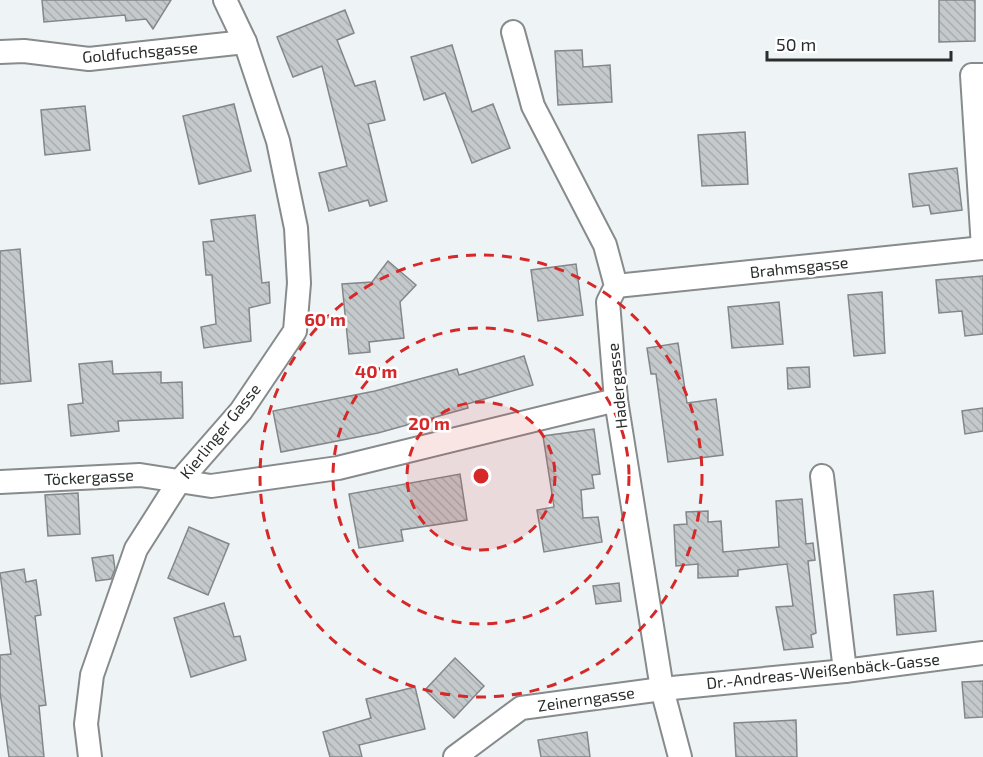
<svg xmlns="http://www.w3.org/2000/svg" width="983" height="757" font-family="'Exo 2',sans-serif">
	<defs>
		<pattern id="building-back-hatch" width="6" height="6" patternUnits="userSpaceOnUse" patternTransform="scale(1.5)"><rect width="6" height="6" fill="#c4c9cb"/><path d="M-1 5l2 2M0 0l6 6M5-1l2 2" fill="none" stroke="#a9adaf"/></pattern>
	</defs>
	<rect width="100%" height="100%" fill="#eef3f5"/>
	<!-- building -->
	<g fill="url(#building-back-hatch)" stroke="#838789" stroke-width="1.5">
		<path d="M42 0H171L153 29 146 19 126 21 125 15 44 22Z"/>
		<path d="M939 0H975V41L939 42Z"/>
		<path d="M345 10 354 33 337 40 355 86 375 81 385 120 368 124 387 201 370 206 368 200 329 211 319 173 347 166 322 66 293 77 277 37Z"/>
		<path d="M452 45 472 112 493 104 510 148 472 163 445 93 424 100 411 57Z"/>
		<path d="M582 50 583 67 610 65 612 102 558 105 555 51Z"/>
		<path d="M234 104 251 171 199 184 183 116Z"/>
		<path d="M85 106 90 150 45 155 41 110Z"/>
		<path d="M745 132 748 184 702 186 698 135Z"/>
		<path d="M957 168 962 210 931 214 929 205 913 207 909 174Z"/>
		<path d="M255 215 262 283 269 282 270 303 249 308 251 341 204 348 201 327 216 324 212 275H206L203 242 214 241 211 220Z"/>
		<path d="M20 249 31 381 0 384V251Z"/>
		<path d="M388 261 416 285 400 302 404 338 369 342 370 352 349 354 342 284 372 282Z"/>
		<path d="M576 264 583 315 538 321 531 270Z"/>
		<path d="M983 276V334L965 336 962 311 939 313 936 280Z"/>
		<path d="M882 292 885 353 854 356 848 295Z"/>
		<path d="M779 302 783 344 732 348 728 307Z"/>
		<path d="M678 343 687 403 716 399 723 455 668 462 656 374H651L647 348Z"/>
		<path d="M524 356 533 385 467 404 468 408 378 433 281 452 273 411 375 391 457 369 459 375Z"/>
		<path d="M112 361 113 374 161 372V383L182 382 183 418 118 421 119 431 71 436 68 405 83 403 79 364Z"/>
		<path d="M809 367 810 387 788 389 787 368Z"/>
		<path d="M983 408V431L965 434 962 411Z"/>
		<path d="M594 429 600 474 592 475 594 488 581 490 583 518 598 517 602 542 544 552 537 510 554 507 543 436Z"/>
		<path d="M460 474 467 520 401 530 403 541 359 548 349 494Z"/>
		<path d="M78 493 80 534 48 536 45 495Z"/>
		<path d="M802 499 806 544 813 543 815 560 808 561 816 633 811 635 813 647 784 650 776 607 793 606 787 564 738 570V576L698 578V564L676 566 674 525 687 524 686 512 708 511V522L721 521 723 552 779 547 776 501Z"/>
		<path d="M189 527 229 544 208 595 168 578Z"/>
		<path d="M113 555 115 569 111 579 96 581 92 558Z"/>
		<path d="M24 569 26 582 36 580 41 615 35 616 46 705 39 706 44 757H9L0 692V655L11 654 0 573Z"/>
		<path d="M619 583 621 601 596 604 593 586Z"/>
		<path d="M933 591 936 631 897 635 894 595Z"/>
		<path d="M224 603 234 637 240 636 246 660 191 677 174 618Z"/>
		<path d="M455 658 484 686 454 718 425 690Z"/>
		<path d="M983 681V717L965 718 962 682Z"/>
		<path d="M415 687 425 729 359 745 362 757H330L323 732 371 718 366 699Z"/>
		<path d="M796 720 797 757H736L734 723Z"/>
		<path d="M587 732 590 757H541L538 740Z"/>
	</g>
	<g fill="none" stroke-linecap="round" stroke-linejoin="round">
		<!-- street casing -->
		<g stroke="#878b8c" stroke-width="26">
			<g id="street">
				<path d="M513 32 533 106 605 245 616 286 608 302 616 400 662 689 680 757"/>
				<path d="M0 52 24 51 89 59 245 42"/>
				<path d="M983 248 972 75H983"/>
				<path d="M616 286 983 248"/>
				<path d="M822 476 845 671"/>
				<path d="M0 482 140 475 211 486 338 468 616 400"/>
				<path d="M90 757 86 724 92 675 136 549 178 483 241 411 295 331 299 283 296 228 278 141 245 42 225 0"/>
				<path d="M455 757 521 708 662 689 845 671 983 653"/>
			</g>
		</g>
		<!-- street -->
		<use href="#street" stroke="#fff" stroke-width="22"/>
	</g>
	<!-- distance rings -->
	<circle cx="481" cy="476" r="74" fill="#d62828" fill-opacity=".12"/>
	<g fill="none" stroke="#d62828" stroke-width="3" stroke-dasharray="10 8">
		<circle cx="481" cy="476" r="74"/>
		<circle cx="481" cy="476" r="148"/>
		<circle cx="481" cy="476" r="221"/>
	</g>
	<g text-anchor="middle" stroke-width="5" stroke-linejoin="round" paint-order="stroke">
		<!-- street labels -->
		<g font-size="16" fill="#2b2d2d" stroke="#fff">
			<text transform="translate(140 52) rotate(-5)" y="6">Goldfuchsgasse</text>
			<text transform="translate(799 267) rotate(-6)" y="6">Brahmsgasse</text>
			<text transform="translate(617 386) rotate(-96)" y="6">Hadergasse</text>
			<text transform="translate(220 431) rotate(-51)" y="6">Kierlinger Gasse</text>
			<text transform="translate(89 477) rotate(-3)" y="6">Töckergasse</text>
			<text transform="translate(823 671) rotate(-6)" y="6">Dr.-Andreas-Weißenbäck-Gasse</text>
			<text transform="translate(586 699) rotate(-8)" y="6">Zeinerngasse</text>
		</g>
	</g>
	<circle cx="481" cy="476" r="9" fill="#d62828" stroke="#fff" stroke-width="3"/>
	<g font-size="18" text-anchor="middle" font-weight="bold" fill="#d62828" stroke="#fff" stroke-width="5" stroke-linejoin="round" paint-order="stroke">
		<text x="325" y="326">60 m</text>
		<text x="376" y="378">40 m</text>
		<text x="429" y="430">20 m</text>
	</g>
	<!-- scale -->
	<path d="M767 51v9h184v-9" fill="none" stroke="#2b2d2d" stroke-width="3"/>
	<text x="776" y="51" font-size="18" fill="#2b2d2d" stroke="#ffffff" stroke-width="4.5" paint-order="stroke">50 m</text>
</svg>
